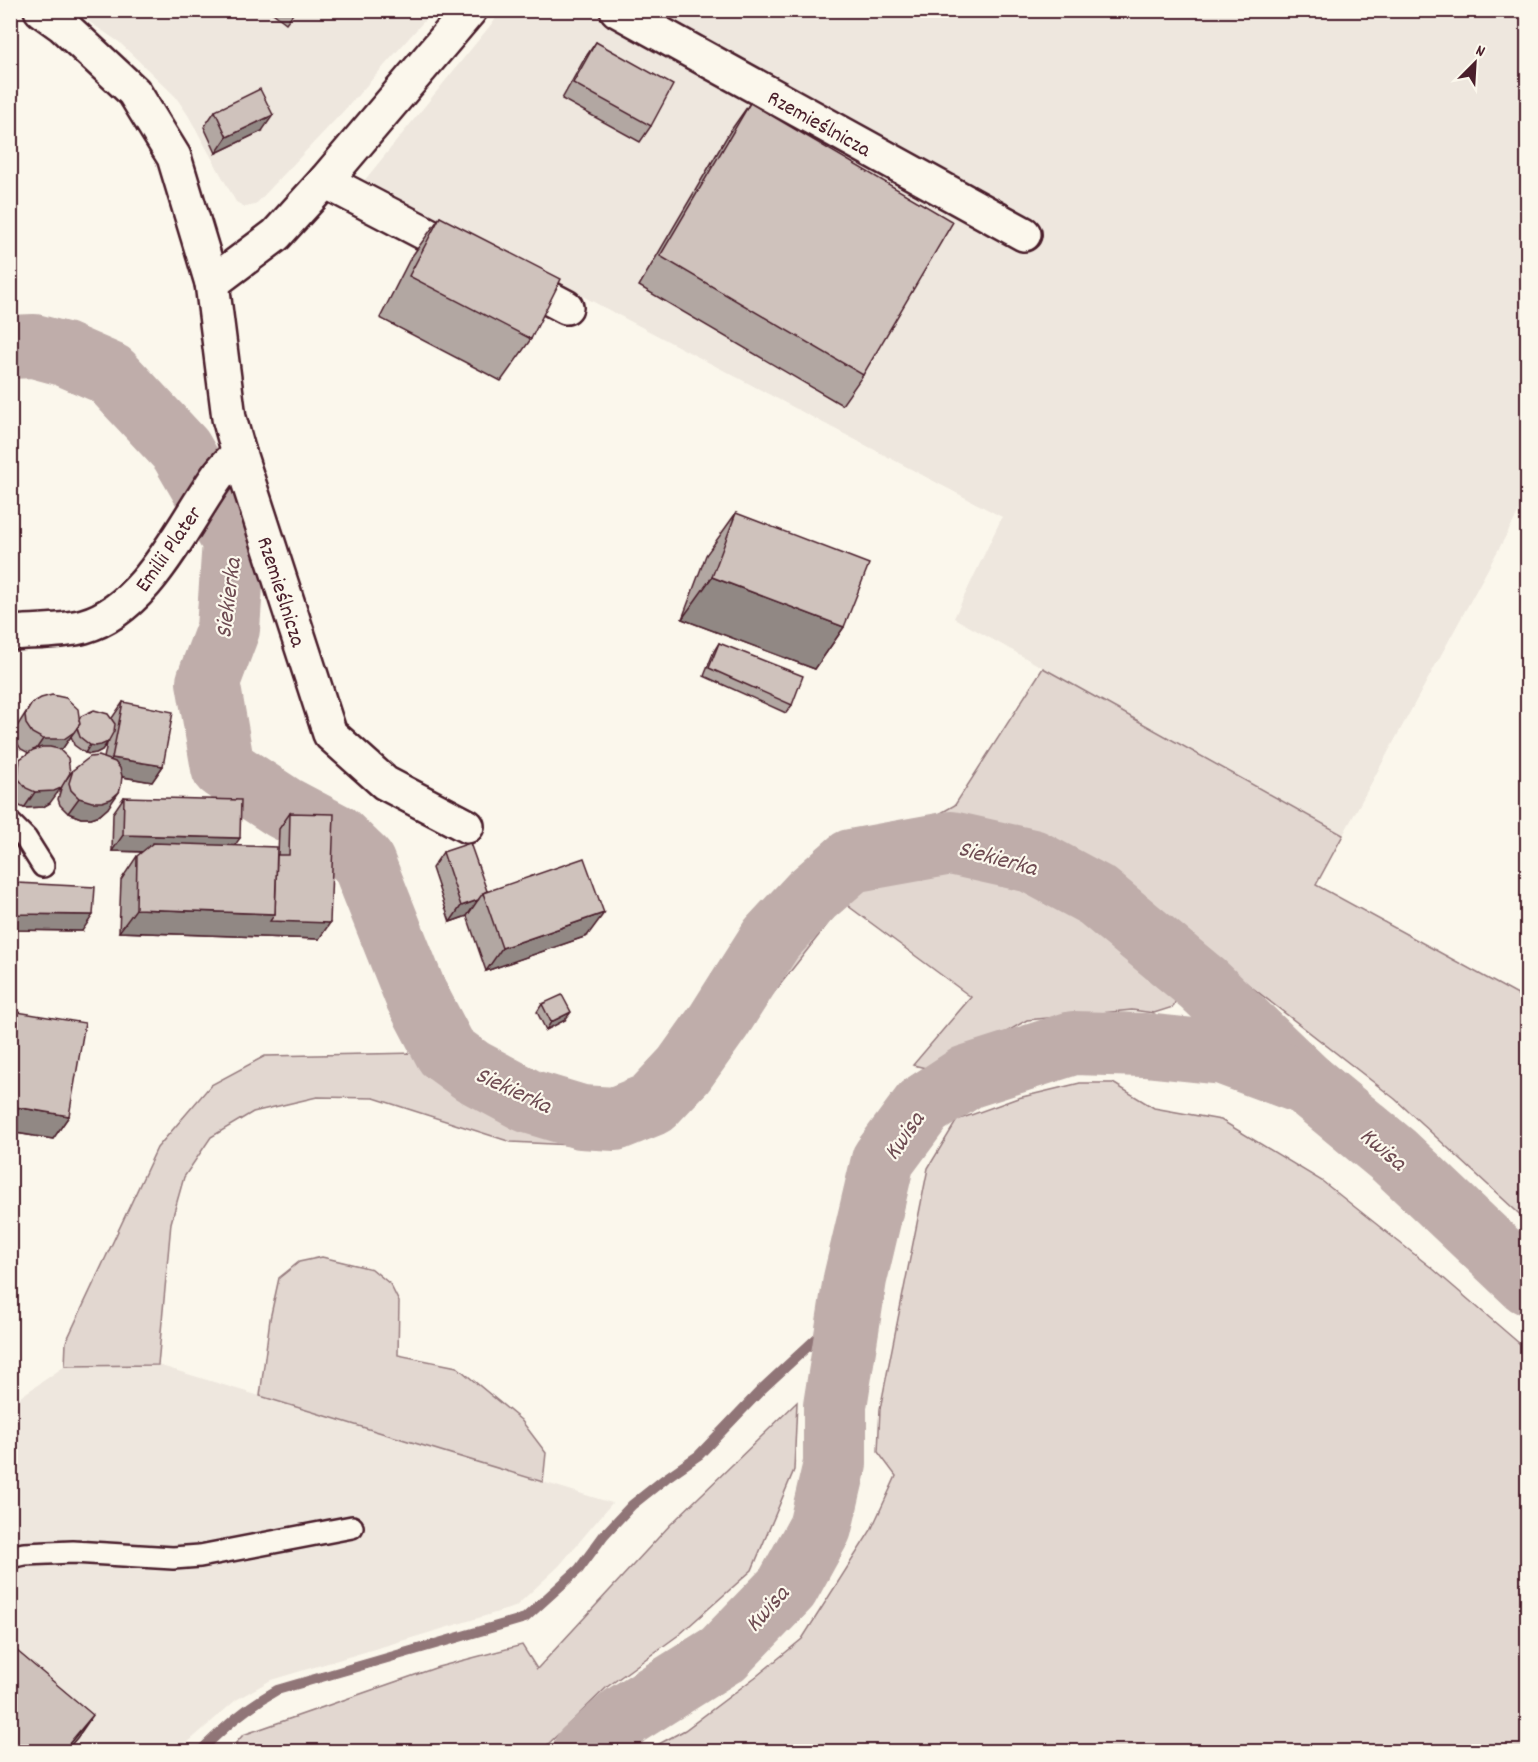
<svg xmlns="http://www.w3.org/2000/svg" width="1538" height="1762" font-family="Dekko,sans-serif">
	<rect width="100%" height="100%" fill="#fbf7ec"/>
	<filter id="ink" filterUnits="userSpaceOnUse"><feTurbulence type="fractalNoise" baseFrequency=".0167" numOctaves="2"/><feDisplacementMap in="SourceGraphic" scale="12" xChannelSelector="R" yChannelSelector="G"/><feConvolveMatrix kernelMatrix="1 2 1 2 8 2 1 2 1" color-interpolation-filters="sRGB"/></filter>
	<g filter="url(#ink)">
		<!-- built -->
		<g fill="#eee7de">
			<path d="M73 11H433L351 103 255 205 245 207 236 202 188 115 175 96 119 42Z"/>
			<path d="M502 11H1527V497L1343 835 954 618 1002 517 364 181Z"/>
			<path d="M158 1365 612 1503 559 1566 515 1607 271 1680 236 1700 178 1751H11L10 1404 65 1366Z"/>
		</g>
		<!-- grass -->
		<g fill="#e2d7d0" stroke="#967b7e" stroke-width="1.5">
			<path d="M1043 668 1343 835 1316 885 1527 1000V1221L1395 1099 1218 961 1097 872 1017 828 927 821 955 805Z"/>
			<path d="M965 859C993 869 1022 877 1048 889 1097 913 1147 944 1182 986L1173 1007 1154 1013 1132 1010 1027 1020 975 1050 947 1073 913 1065 971 997 844 903 747 1027 767 976 809 915 853 877 929 861Z"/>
			<path d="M418 1053 478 1096 597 1135H650L593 1146 511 1142 374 1098 317 1097 253 1112 211 1137 184 1177 171 1223 158 1365 65 1366 66 1342 157 1148 211 1085 265 1056Z"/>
			<path d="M1080 1083H1113L1154 1108 1221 1120 1322 1181 1433 1269 1527 1350V1751H646L685 1730 758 1675 802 1639 871 1530 896 1476 878 1452 880 1409 928 1168 957 1120 1018 1098Z"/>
			<path d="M322 1257 372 1269 390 1284 399 1302 398 1355 457 1367 521 1420 546 1453 543 1482 260 1396 270 1319 279 1278 299 1262Z"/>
			<path d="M797 1402 794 1470 752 1570 680 1634 607 1687 541 1751H229L243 1735 438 1667 522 1645 537 1669 670 1525Z"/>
		</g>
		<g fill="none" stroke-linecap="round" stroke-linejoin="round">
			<!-- stream -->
			<path stroke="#907477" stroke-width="10" d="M199 1752C226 1726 245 1708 277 1690L525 1618 579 1569 604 1535 632 1505 666 1478 699 1455 763 1388 818 1337 853 1295"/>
			<!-- river -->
			<g stroke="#bfadaa" stroke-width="64">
				<path d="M10 347 34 346 64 354 110 374 181 450 234 541 228 629 208 682 223 768 284 808 335 835 363 862 416 995 446 1052 472 1071 528 1101 581 1117 615 1119 652 1104 684 1070 719 1021 771 939 812 895 851 861 951 843 1032 861 1097 896 1203 984 1307 1084"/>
				<path d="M584 1752 626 1715 723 1654 787 1588 820 1528 835 1464V1406L855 1279 883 1160 923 1106 967 1077 1073 1043 1145 1045 1223 1053 1307 1084 1394 1156 1528 1283"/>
			</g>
			<!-- service casing -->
			<g stroke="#4a1f2b" stroke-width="26">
				<g id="service">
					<path d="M10 823 26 839 43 866"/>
					<path d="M10 1557 24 1554 73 1552 173 1558 200 1556 352 1527"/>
				</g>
			</g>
			<!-- minor casing -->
			<g stroke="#4a1f2b" stroke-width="38">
				<g id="minor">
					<path d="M41 10 62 25 134 92 174 157 212 283 229 418 239 453 330 734 385 783 467 826"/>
					<path d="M617 10 1024 234"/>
					<path d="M325 181 467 255"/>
					<path d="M513 279 566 307"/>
					<path d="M212 283 276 235 325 181 470 10"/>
					<path d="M10 633C35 631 61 632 84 626 146 609 182 526 217 477 223 468 231 461 239 453"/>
				</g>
			</g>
			<!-- service -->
			<use href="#service" stroke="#fbf7ec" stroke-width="21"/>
			<!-- minor -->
			<use href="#minor" stroke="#fbf7ec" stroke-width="33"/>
		</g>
		<!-- wall -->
		<g fill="#b2a7a2" stroke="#4a1f2b" stroke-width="1.5">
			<path d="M89 10H98L95 15Z"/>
			<path d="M269 10H296L286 23Z"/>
			<path d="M596 42 651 126 640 142 562 99 585 58Z"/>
			<path d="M750 103 863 375 842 405 639 286 729 133Z"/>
			<path d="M215 111 262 131 216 153 204 127Z"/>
			<path d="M440 217 531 339 501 381 380 318 410 259Z"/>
			<path d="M736 513 844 627 815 669 682 619 706 555Z"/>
			<path d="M719 643 792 705 786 713 704 676 714 651Z"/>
			<path d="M123 702 163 766 152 782 122 777 108 808 100 815 91 818H81L68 813 60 805 58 799 62 785 73 770 104 758 107 743 102 750 96 753 90 754 85 753 74 745 71 736 63 748 60 750 50 803 43 807 24 808 15 804 10 799V773L20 759 29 753 21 749 15 740 14 731 32 703 79 719 112 720V718Z"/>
			<path d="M124 797 235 846 277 855H278L279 829 290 813 319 939 119 932 121 880 137 856 143 852 112 851 113 813Z"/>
			<path d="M443 852 487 891 587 936 486 971 467 916 450 922 432 868Z"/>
			<path d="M17 883 82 931 10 930V892Z"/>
			<path d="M542 1004 565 1020 546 1030 537 1012Z"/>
			<path d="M17 1012 69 1116 53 1139 10 1132V1021Z"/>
		</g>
		<!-- shaded-wall -->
		<g fill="#918884" stroke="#4a1f2b" stroke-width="1.5">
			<path d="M273 115 262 131 216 153 227 137Z"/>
			<path d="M712 577 844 627 815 669 682 619Z"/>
			<path d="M74 732 63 748 53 755H32L43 739Z"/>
			<path d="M108 742 102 750 96 753 90 754 85 753 90 745Z"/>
			<path d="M112 758 163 766 152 782 101 773Z"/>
			<path d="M61 788 50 803 43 807 24 808 35 792Z"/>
			<path d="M119 792 108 808 100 815 91 818H81L68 813 79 798Z"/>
			<path d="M123 835 240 838 229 854 112 851Z"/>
			<path d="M478 900 467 916 450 922 461 906Z"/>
			<path d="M136 909 275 914 330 923 319 939 119 932Z"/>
			<path d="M604 913 587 936 486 971 502 948Z"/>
			<path d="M15 914 93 915 82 931 10 930V920Z"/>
			<path d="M571 1012 565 1020 546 1030 551 1022Z"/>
			<path d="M10 1106 69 1116 53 1139 10 1132Z"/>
			<path d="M93 1715 77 1738 65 1752H62Z"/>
		</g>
		<!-- building -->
		<g fill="#cfc2bc" stroke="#4a1f2b" stroke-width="1.5">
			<path d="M596 42 673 85 651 126 573 83Z"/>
			<path d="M260 89 273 115 227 137 215 111Z"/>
			<path d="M750 103 953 222 863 375 660 256Z"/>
			<path d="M440 217 561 279 531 339 409 276Z"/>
			<path d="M736 513 869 564 844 627 712 577Z"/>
			<path d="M719 643 803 676 792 705 709 668Z"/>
			<path d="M52 695 66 698 78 709 80 724 74 732 64 739H43L32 733 26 724 25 715 32 703 41 698Z"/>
			<path d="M123 702 173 712 163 766 112 758Z"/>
			<path d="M94 710 108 714 115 724 114 731 108 742 101 745 95 746 90 745 80 737 77 728 80 724 79 720 81 716Z"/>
			<path d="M42 747H50L59 749 68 758 70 773 61 788 54 791 35 792 26 788 18 778 20 759 33 750Z"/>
			<path d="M99 756 115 762 120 768 122 776 121 785 119 792 111 799 102 802H92L79 798 71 790 69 783 73 770 90 757Z"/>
			<path d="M124 797 241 800 240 838 123 835Z"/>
			<path d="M290 813 334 814 330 923 270 921 275 914 277 855H289Z"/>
			<path d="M153 843 277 847 275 914 136 909 137 856Z"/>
			<path d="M470 843 487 891 483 893 478 900 461 906 443 852Z"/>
			<path d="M584 858 604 913 502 948 483 893Z"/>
			<path d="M17 883 95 887 93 915 15 914Z"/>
			<path d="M562 995 571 1012 551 1022 542 1004Z"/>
			<path d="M17 1012 85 1023 69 1116 10 1106V1053Z"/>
			<path d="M10 1645 93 1715 62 1752H10Z"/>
		</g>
	</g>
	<g text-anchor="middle" stroke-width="4.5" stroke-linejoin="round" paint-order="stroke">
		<!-- street labels -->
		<g font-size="22" fill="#4a1f2b" stroke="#fbf7ec">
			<text transform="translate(820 122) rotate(29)" y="8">Rzemieślnicza</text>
			<text transform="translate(167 548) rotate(-55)" y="8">Emilii Plater</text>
			<text transform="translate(283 591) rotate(72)" y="8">Rzemieślnicza</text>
		</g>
		<!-- water labels -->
		<g font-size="24" font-style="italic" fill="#6d4a51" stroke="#fbf7ec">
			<text transform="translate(227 598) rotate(-83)" y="8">Siekierka</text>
			<text transform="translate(998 857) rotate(15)" y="8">Siekierka</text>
			<text transform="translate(514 1089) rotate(25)" y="8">Siekierka</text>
			<text transform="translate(903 1135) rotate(-55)" y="8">Kwisa</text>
			<text transform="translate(1384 1148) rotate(41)" y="8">Kwisa</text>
			<text transform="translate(766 1608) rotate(-48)" y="8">Kwisa</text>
		</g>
	</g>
	<!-- margin -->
	<rect width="1538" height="1762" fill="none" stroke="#fbf7ec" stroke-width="36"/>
	<rect x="18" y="18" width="1502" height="1726" fill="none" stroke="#4a1f2b" stroke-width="2" filter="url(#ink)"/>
	<!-- north arrow -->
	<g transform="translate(1475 63) rotate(24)" stroke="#fbf7ec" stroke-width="4.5" paint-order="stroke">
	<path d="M0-4.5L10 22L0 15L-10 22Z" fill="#4a1f2b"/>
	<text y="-9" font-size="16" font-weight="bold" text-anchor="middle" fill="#4a1f2b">N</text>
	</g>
</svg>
